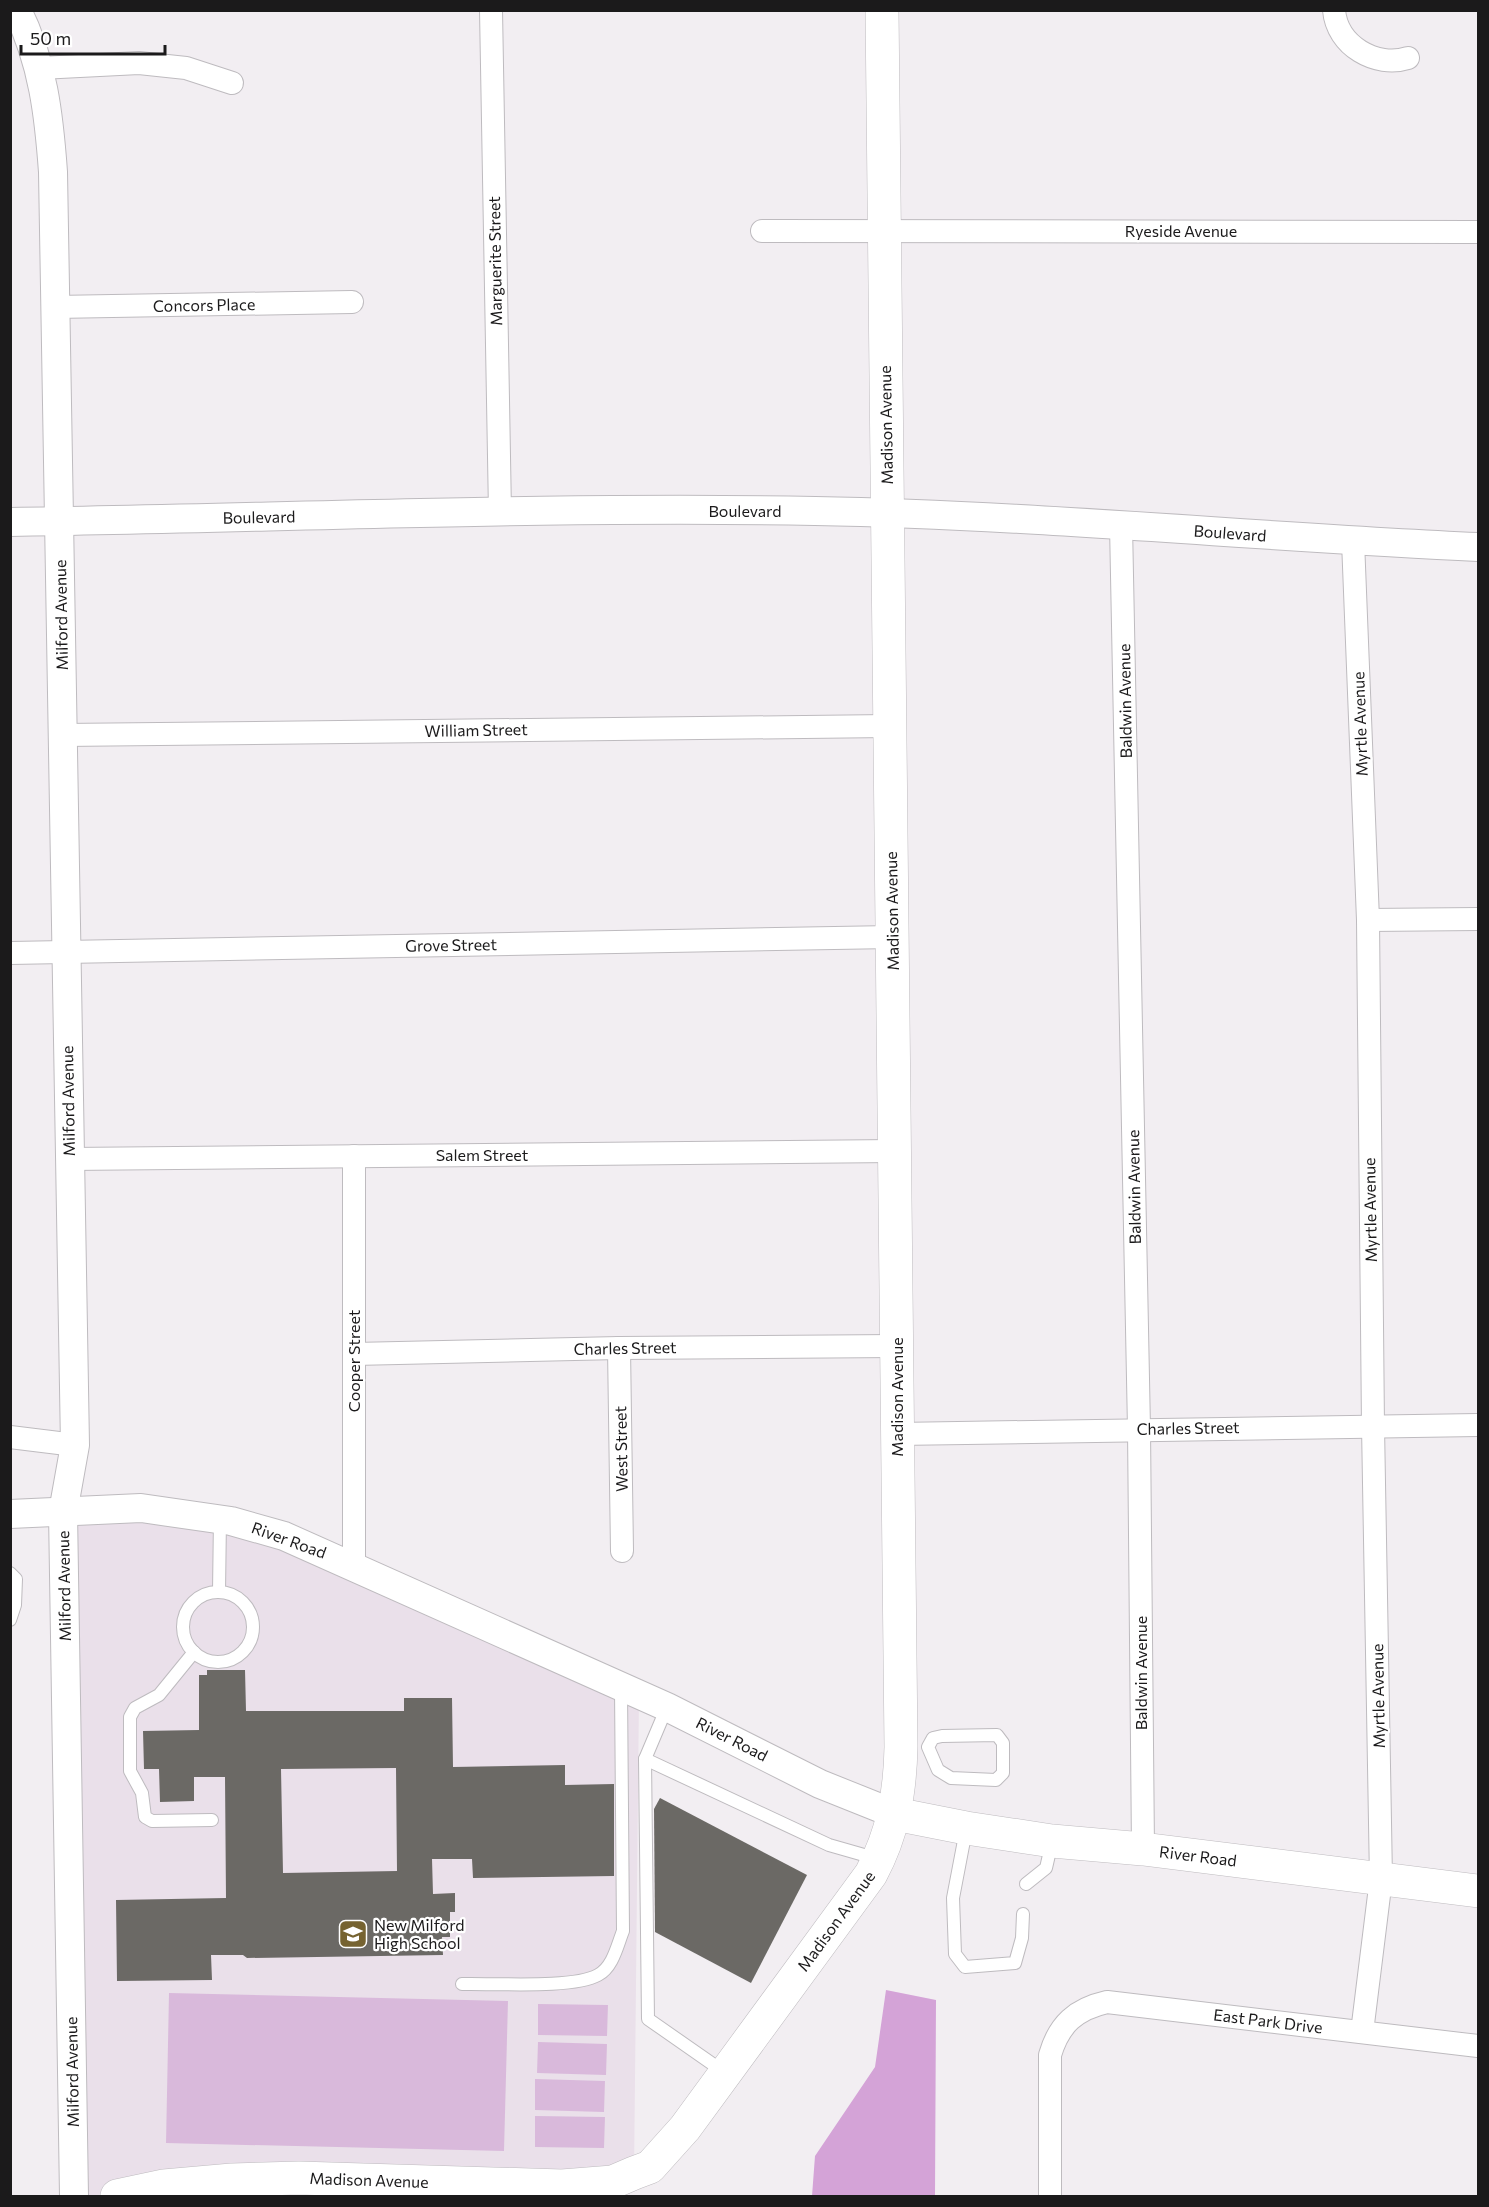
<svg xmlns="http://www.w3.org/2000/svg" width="1489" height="2207" font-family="Commissioner,sans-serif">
	<rect width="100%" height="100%" fill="#f2eef2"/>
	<!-- built -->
	<path fill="#eae0ea" d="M63 1512 231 1521 639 1694 634 2173 74 2196Z"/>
	<!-- green -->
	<g fill="#d9b9db">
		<path d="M169 1993 508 2001 504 2151 166 2143Z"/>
		<path d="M538 2004 608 2005 607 2036 538 2035Z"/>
		<path d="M538 2042 607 2044 606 2075 537 2073Z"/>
		<path d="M535 2079 605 2081 604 2112 535 2110Z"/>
		<path d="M535 2116 605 2117 604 2148 535 2147Z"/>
	</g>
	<!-- forest -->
	<path fill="#d4a3d7" d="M886 1990 936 2000 935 2196H812L815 2156 875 2067Z"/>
	<!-- building -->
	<g fill="#6b6965" fill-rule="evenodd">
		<path d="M207 1670H245L246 1711H404V1698H452L453 1767 565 1765V1785L614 1784V1876L473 1878 472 1859H432L433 1894 455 1893V1912H450V1937H442L443 1955 247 1958 243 1955H211L212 1980 117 1981 116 1900 226 1898 225 1777H194V1801L160 1802 159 1769H144L143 1731 199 1730V1675H207ZM396 1768 397 1871 283 1873 281 1769Z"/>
		<path d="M660 1798 807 1875 751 1983 655 1932 654 1809Z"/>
	</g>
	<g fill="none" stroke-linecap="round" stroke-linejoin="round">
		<!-- service casing -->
		<g stroke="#bebbbf" stroke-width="14">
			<g id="service">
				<path d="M10 1573 16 1579 15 1605 10 1620"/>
				<path d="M219 1592 220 1518"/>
				<circle cx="218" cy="1627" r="35"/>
				<path d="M194 1652 159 1695 135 1708 130 1717V1771L142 1793 145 1817 152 1821 212 1820"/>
				<path d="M667 1707 645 1759 648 2019 724 2072"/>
				<path d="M997 1735 1003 1743V1773L996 1780 951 1778 938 1770 928 1747 933 1738 942 1736Z"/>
				<path d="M645 1759 829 1845 878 1859"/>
				<path d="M966 1830 953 1898 955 1954 965 1967 1015 1963 1022 1938 1023 1914"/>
				<path d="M1026 1884 1046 1868 1052 1842"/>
				<path d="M462 1984C494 1983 573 1989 598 1975 613 1967 617 1946 623 1931L621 1688"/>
			</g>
		</g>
		<!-- minor casing -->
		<g stroke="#bebbbf" stroke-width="24">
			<g id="minor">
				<path d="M491 10 500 512"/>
				<path d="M1334 10C1337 46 1376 68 1408 58"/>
				<path d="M40 68 139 63 186 68 232 83"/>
				<path d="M762 231 1478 232"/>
				<path d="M55 307 352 302"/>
				<path d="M1121 525 1139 1429 1143 1849"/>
				<path d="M1353 541 1368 920 1373 1426 1381 1879 1362 2032"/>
				<path d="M62 735 889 726"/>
				<path d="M1368 920 1478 919"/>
				<path d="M10 953 892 937"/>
				<path d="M354 1156V1565"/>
				<path d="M69 1159 895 1151"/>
				<path d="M619 1348 622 1551"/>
				<path d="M354 1354 619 1348 896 1346"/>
				<path d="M897 1434 1478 1425"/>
				<path d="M10 1437 75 1445"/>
				<path d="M1050 2196V2055C1059 2024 1076 2009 1107 2002L1478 2046"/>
			</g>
		</g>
		<!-- tertiary casing -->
		<g stroke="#bebbbf" stroke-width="30">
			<g id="tertiary">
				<path d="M17 10C43 62 49 116 53 172L75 1445 63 1512 74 2196"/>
				<path d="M10 522C279 518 547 506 815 511 1037 515 1257 537 1478 547"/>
				<path d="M10 1514 141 1508 231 1521 284 1536 667 1707 820 1784 895 1814"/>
			</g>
		</g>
		<!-- secondary casing -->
		<g stroke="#bebbbf" stroke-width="34">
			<g id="secondary">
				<path d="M895 1814 966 1828 1052 1841 1143 1849 1478 1891"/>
				<path d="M117 2196 164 2186 232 2180 299 2178 562 2186 613 2182 634 2173 650 2167 685 2128 871 1874C893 1833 900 1793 901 1747L882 10"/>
			</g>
		</g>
		<!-- service -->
		<use href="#service" stroke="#fff" stroke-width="12"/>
		<!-- minor -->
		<use href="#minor" stroke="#fff" stroke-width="22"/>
		<!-- tertiary -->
		<use href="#tertiary" stroke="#fff" stroke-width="28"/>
		<!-- secondary -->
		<use href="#secondary" stroke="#fff" stroke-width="33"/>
	</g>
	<!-- icons -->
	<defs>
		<g id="school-square" transform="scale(1.5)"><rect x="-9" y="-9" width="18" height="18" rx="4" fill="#766331" stroke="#fff"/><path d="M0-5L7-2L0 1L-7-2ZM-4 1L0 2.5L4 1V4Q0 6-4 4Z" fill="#fff"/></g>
	</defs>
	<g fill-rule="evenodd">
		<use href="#school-square" x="353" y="1934"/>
	</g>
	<g text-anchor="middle" stroke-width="4.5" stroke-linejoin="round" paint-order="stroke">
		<!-- street labels -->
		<g font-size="16" fill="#1b1a1b" stroke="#fff">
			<text x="1181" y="237">Ryeside Avenue</text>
			<text transform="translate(495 261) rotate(-91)" y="6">Marguerite Street</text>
			<text transform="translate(204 305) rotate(-1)" y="6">Concors Place</text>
			<text transform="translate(886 425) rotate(-91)" y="6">Madison Avenue</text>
			<text x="745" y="517">Boulevard</text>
			<text transform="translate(259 517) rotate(-1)" y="6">Boulevard</text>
			<text transform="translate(1230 533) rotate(4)" y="6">Boulevard</text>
			<text transform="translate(61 615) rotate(-91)" y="6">Milford Avenue</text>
			<text transform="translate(1125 701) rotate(-91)" y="6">Baldwin Avenue</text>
			<text transform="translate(1360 724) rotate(-92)" y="6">Myrtle Avenue</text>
			<text transform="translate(476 730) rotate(-1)" y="6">William Street</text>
			<text transform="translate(892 911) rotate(-91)" y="6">Madison Avenue</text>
			<text transform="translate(451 945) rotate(-1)" y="6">Grove Street</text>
			<text transform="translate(68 1101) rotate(-91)" y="6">Milford Avenue</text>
			<text x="482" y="1161">Salem Street</text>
			<text transform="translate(1134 1187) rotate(-91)" y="6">Baldwin Avenue</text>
			<text transform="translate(1370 1210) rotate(-91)" y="6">Myrtle Avenue</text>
			<text transform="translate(625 1348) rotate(-1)" y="6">Charles Street</text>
			<text transform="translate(354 1361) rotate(-90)" y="6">Cooper Street</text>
			<text transform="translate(897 1397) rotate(-90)" y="6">Madison Avenue</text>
			<text transform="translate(1188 1428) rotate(-1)" y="6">Charles Street</text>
			<text transform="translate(621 1449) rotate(-91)" y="6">West Street</text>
			<text transform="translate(289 1540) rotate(20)" y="6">River Road</text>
			<text transform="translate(64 1586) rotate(-91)" y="6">Milford Avenue</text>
			<text transform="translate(1141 1673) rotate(-90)" y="6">Baldwin Avenue</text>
			<text transform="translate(1378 1696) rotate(-91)" y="6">Myrtle Avenue</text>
			<text transform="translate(732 1739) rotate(27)" y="6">River Road</text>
			<text transform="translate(1198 1856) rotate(7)" y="6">River Road</text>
			<text transform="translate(836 1921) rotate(-54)" y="6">Madison Avenue</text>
			<text transform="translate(1268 2021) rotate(7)" y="6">East Park Drive</text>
			<text transform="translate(72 2072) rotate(-91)" y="6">Milford Avenue</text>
			<text transform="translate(369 2180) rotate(2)" y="6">Madison Avenue</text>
		</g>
		<!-- poi labels -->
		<g font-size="16" fill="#1b1a1b" stroke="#fff" text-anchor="start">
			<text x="374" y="1931">New Milford<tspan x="374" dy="18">High School</tspan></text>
		</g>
	</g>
	<!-- border -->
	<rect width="1489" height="2207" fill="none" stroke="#1b1a1b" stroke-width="24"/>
	<!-- scale -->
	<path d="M21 45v9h144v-9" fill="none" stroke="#1b1a1b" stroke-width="3"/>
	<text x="30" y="45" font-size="18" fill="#1b1a1b" stroke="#ffffff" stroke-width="4.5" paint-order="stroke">50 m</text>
</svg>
